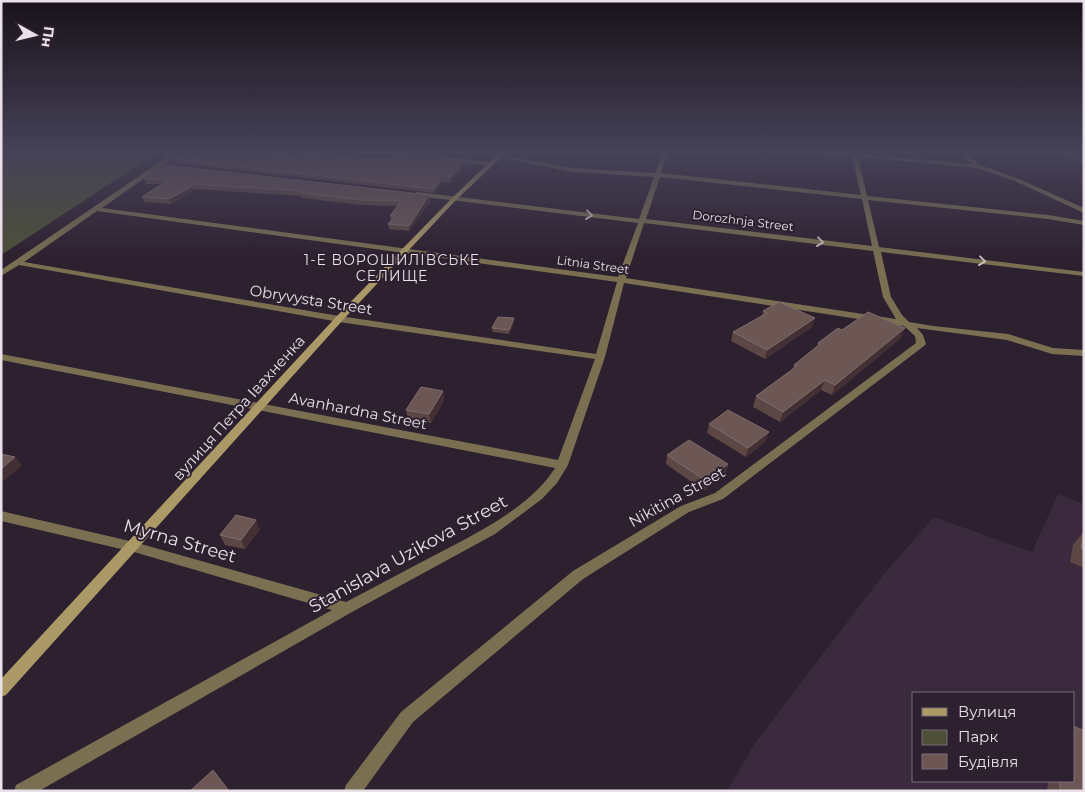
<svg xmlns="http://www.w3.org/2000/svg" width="1085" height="792" font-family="Montserrat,sans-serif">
	<rect width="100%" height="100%" fill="#2d202f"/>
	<!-- built -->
	<path fill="#3b293d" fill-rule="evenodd" d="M1058 494 1084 504V791H727L755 743 883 575 934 517 1032 552ZM914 693H1074V781H914Z"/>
	<!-- green -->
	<path fill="#4d5037" d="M1 151H160L1 255Z"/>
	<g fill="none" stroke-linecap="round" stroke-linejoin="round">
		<!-- street -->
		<g fill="#7a6f51" fill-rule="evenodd">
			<path d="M176 151H183L102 208 618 277 638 223 417 196 414 194 417 192 639 219 654 177 573 172 496 157 499 155 573 168 655 173 663 151H669L661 173 861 195 852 157 804 151 852 153 851 151H857V154L972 164 957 151H964L980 165 1019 179 1084 208V213L1015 181 977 168 858 157 867 196 1048 215 1084 221V225L1048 219 868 200 879 247 1084 272V276L881 252 891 297 902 315 909 322 933 326 1008 334 1053 348 1084 350V356L1052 354 1007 340 917 328 923 335 926 344 924 346 723 499 689 512 583 579 413 722 363 791H344L346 785 401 712 573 571 681 506 715 493 916 343 915 336 904 326 624 283 605 357 568 465 557 483 542 499 495 534 352 612 39 791H14L16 785 332 610 134 552 1 521V511L134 542 346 602C376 586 405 571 435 555 475 534 531 507 555 468L1 360V354L558 460 595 359 339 322 19 265 1 276V270ZM660 177 862 199 872 246 646 219ZM97 211 617 282 596 354 339 316 24 262ZM644 223 873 251 883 297 896 319 626 278Z"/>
			<path d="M268 151H278L292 155 327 151H348L292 159Z"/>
			<path d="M368 151H389L491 162 494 164 491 166Z"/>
			<path d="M1059 151H1067L1084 159V163Z"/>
		</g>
		<!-- secondary -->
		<path fill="#ab9967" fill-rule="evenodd" d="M501 151H508L456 200 342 321 6 695 1 697V679L336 317 452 198Z"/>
	</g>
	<!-- wall -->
	<g fill="#5d4744">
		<path d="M291 156 389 159 430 156V160L465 167 450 183 442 182 435 193 176 163 174 159Z"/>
		<path d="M165 165 430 201 409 231 389 229 388 224 391 221 390 216 398 206 362 205 302 198 301 196 193 189 192 192 171 204 144 202 142 197 161 184H146L144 179Z"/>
		<path d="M763 311 812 327 765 359 731 341 733 332 762 316Z"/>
		<path d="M514 318V323L509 334 493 332 492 328Z"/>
		<path d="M842 330 901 338 832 395 821 390 780 422 753 407 756 396 792 370 794 365 817 347 818 343Z"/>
		<path d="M443 391 444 400 431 423 408 419 406 410Z"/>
		<path d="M709 424 766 441 746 457 707 433Z"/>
		<path d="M667 455 728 464 726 473 704 491 666 464Z"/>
		<path d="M260 529 245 549 225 545 220 535Z"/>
		<path d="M1084 531V568L1070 562 1073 545Z"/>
		<path d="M1048 781H1074L1084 791H1047Z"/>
	</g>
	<!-- shaded-wall -->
	<g fill="#433034">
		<path d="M465 162V167L450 183V178Z"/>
		<path d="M442 177V182L435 193 434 189Z"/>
		<path d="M191 184 193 189 192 192 171 204 169 199Z"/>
		<path d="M429 195 430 201 409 231V226Z"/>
		<path d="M514 318V323L509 334V330Z"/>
		<path d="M815 318 812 327 765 359 767 350Z"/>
		<path d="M905 328 901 338 832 395 835 385Z"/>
		<path d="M825 380 821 390 780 422 783 412Z"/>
		<path d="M443 391 444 400 431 423 429 414Z"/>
		<path d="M769 432 766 441 746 457 748 448Z"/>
		<path d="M15 457 22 466 1 483V469Z"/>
		<path d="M728 464 726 473 704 491 706 481Z"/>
		<path d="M256 520 260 529 245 549 241 540Z"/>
	</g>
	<!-- building -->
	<g fill="#6c5755" stroke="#7f6c6d">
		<path d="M206 151H262L291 156 389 159 394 154 401 153 430 156 426 160 465 162 450 178 442 177 434 189 174 159 183 154 199 156Z"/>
		<path d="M165 165 429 195 409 226 388 224 395 216H390L401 201 361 200 301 193 302 191 191 184V187L169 199 142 197 168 180 144 179Z"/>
		<path d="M779 302 815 318 767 350 733 332 767 313 763 311Z"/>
		<path d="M868 312 905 328 835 385 825 380 783 412 756 396 797 366 794 365 820 344 818 343 838 328 842 330Z"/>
		<path d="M498 317 514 318 509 330 492 328Z"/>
		<path d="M421 387 443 391 429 414 406 410Z"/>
		<path d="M728 410 769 432 748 448 709 424Z"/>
		<path d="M689 440 728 464 706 481 667 455Z"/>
		<path d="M1 454 15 457 1 469Z"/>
		<path d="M236 515 256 520 241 540 220 535Z"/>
		<path d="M1084 531V550L1081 548Z"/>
		<path d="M1074 726 1084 731V791H1060V781H1074Z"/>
		<path d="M213 770 229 791H190Z"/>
	</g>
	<!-- one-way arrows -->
	<defs><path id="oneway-chevron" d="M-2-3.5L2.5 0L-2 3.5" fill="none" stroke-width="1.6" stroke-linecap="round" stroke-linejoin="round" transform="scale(1.25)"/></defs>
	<g stroke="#c8bebc">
		<use href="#oneway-chevron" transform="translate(589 215) rotate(7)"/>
		<use href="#oneway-chevron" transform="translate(820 242) rotate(7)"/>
		<use href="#oneway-chevron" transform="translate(982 261) rotate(7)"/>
	</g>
	<!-- sky -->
	<linearGradient id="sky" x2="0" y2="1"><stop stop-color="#19121a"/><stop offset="0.58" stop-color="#464258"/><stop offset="1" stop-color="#464258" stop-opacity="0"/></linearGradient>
	<rect width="1085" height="262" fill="url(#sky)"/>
	<g text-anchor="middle" stroke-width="4" stroke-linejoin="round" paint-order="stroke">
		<!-- far-street labels -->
		<g font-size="12" fill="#e9e0ea" stroke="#2d202f">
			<text transform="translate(743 221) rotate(7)" y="4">Dorozhnja Street</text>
			<text transform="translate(593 265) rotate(8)" y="4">Litnia Street</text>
		</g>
		<!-- far-neighbourhood labels -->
		<g font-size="14" letter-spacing="1" fill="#e9e0ea" stroke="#2d202f">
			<text x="392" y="265">1-Е ВОРОШИЛІВСЬКЕ<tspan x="392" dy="16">СЕЛИЩЕ</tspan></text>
		</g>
		<!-- street labels -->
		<g font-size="15" fill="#e9e0ea" stroke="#2d202f">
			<text transform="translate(311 300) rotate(9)" y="5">Obryvysta Street</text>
			<text transform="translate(239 408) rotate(-48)" y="5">вулиця Петра Івахненка</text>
			<text transform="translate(358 411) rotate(11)" y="5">Avanhardna Street</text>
			<text transform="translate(677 497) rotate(-29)" y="5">Nikitina Street</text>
		</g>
		<!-- near-street labels -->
		<g font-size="18" fill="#e9e0ea" stroke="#2d202f">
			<text transform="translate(180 541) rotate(16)" y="6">Myrna Street</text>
			<text transform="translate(408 554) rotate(-29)" y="6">Stanislava Uzikova Street</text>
		</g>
	</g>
	<!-- border -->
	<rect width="1085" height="792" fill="none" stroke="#e9e0ea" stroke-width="5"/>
	<!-- legend -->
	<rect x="912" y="692" width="162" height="90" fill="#2d202f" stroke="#786d7a"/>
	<rect x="922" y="708" width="25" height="8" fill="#ab9967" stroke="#786d7a"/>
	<text x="958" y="717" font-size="15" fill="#e9e0ea">Вулиця</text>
	<rect x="922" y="730" width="25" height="15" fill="#4d5037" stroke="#786d7a"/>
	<text x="958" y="742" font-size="15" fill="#e9e0ea">Парк</text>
	<rect x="922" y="754" width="25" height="15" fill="#6c5755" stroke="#786d7a"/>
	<text x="958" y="767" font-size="15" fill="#e9e0ea">Будівля</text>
	<!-- north arrow -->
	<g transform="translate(35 35) rotate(98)" stroke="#2d202f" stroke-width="4" paint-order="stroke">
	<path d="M0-4L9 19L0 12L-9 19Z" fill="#e9e0ea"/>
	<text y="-8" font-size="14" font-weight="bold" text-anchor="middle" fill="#e9e0ea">Пн</text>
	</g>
</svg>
